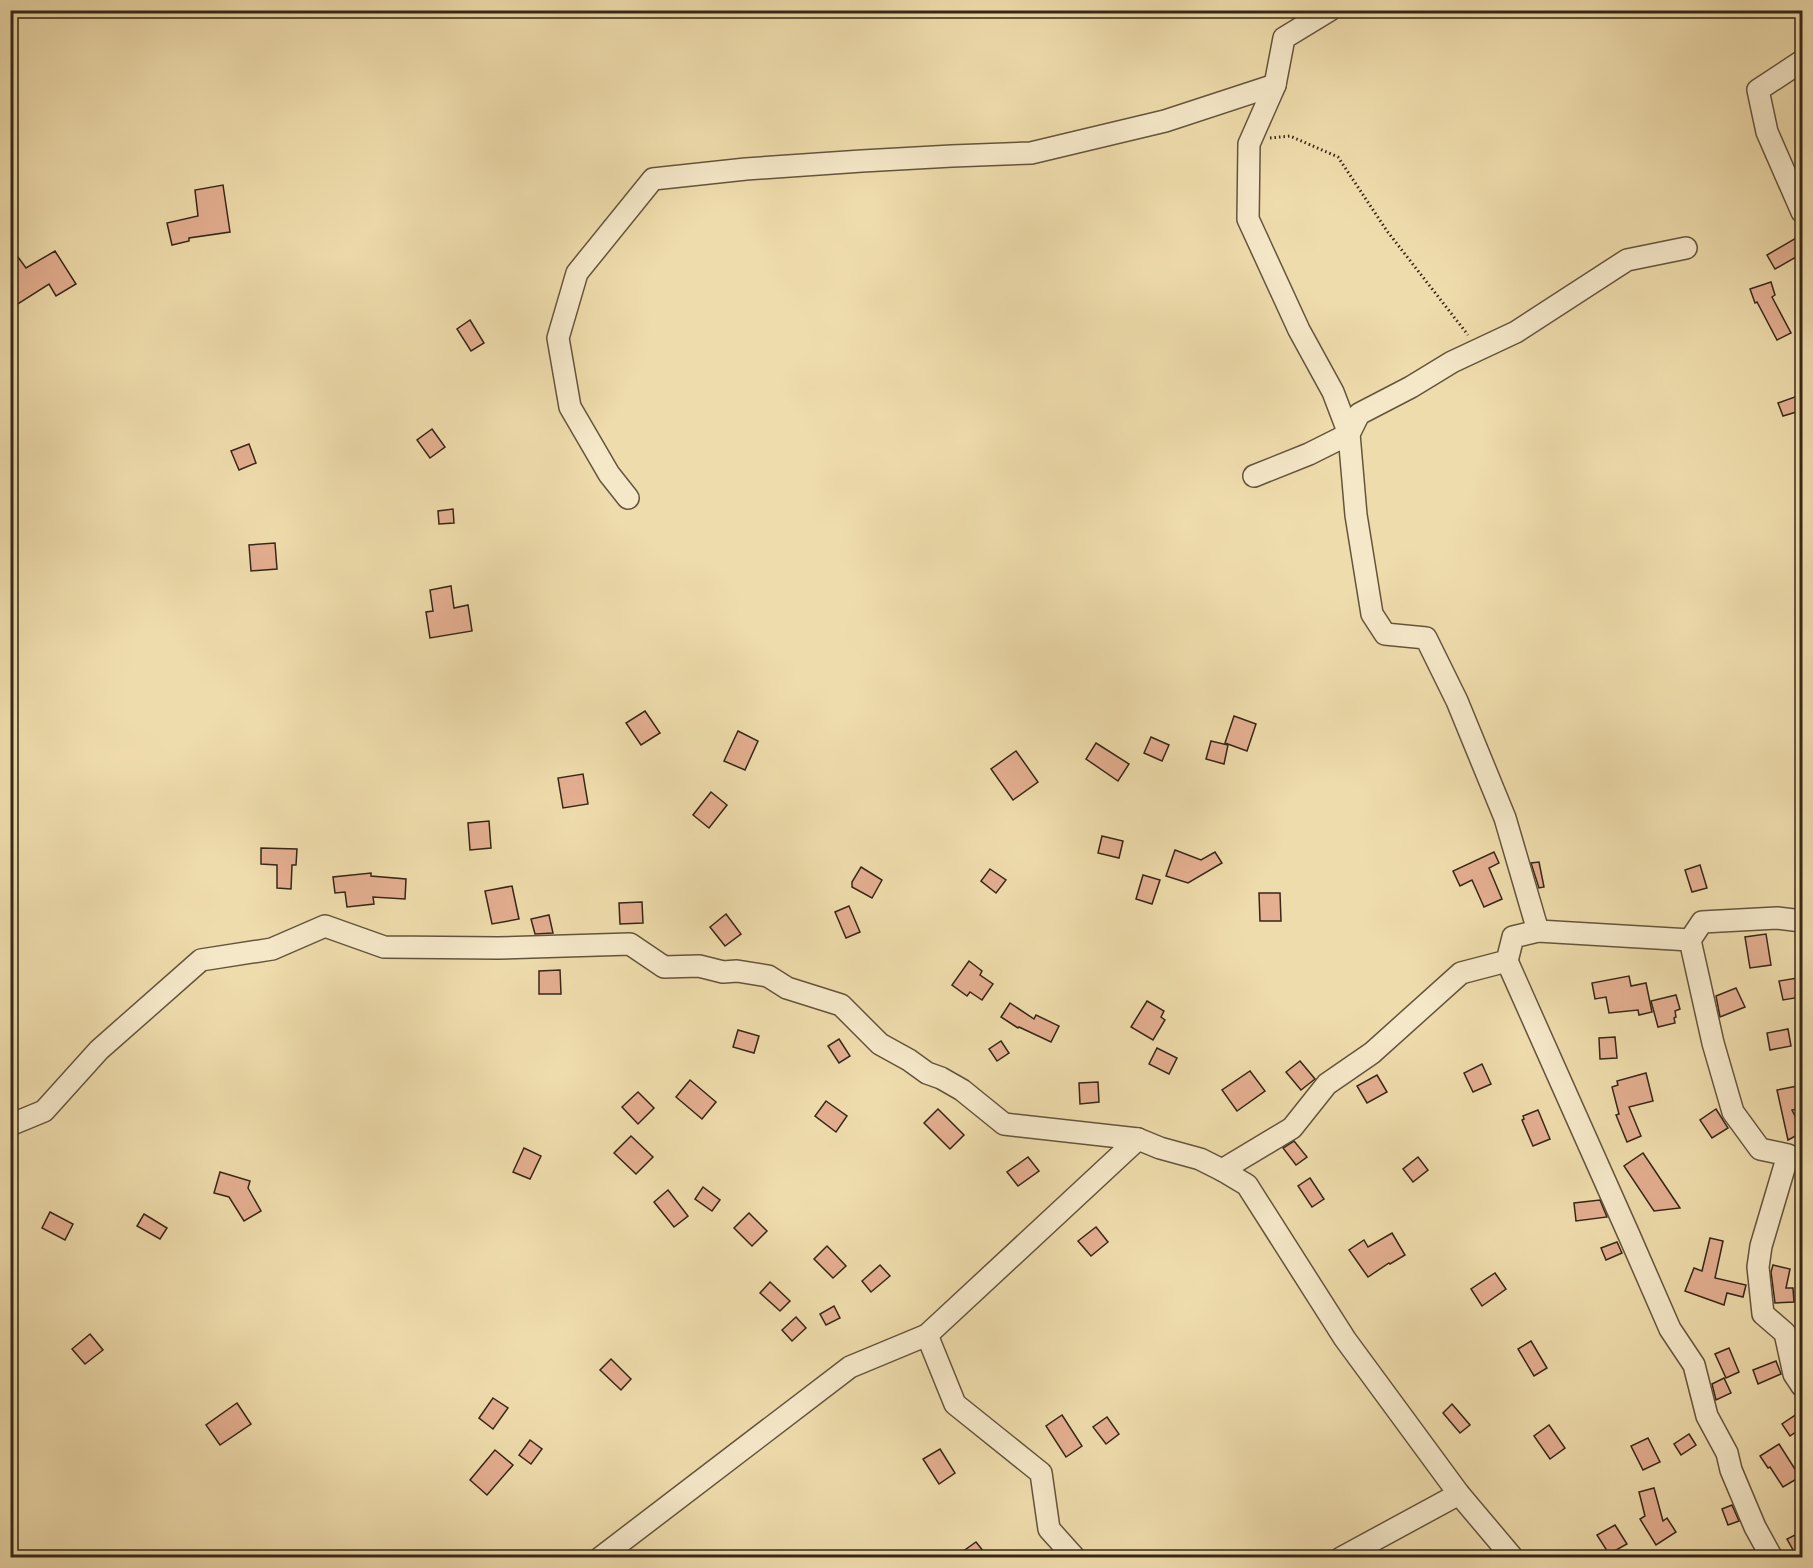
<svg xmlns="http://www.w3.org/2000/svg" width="1813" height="1568" font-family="'IM FELL French Canon',serif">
	<rect width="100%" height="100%" fill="#efdcac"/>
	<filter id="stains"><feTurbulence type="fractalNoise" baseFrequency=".00333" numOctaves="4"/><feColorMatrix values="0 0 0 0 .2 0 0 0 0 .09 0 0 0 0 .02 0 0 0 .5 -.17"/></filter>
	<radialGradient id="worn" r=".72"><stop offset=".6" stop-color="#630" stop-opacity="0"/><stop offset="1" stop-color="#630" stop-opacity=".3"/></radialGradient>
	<!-- building -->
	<g fill="#e4af91" stroke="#362717" stroke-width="1.5">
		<path d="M223 185 230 232 189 238V241L172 245 167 223 198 216 195 190Z"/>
		<path d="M1796 238 1803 253 1775 269 1767 255Z"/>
		<path d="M10 246 26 268 55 251 76 284 56 296 49 284 10 309Z"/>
		<path d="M1771 282 1775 295 1772 297 1791 333 1777 340 1757 302 1755 303 1750 289Z"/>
		<path d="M470 320 484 343 471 351 457 329Z"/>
		<path d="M1803 394V410L1783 416 1778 403Z"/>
		<path d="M432 429 445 447 430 458 417 440Z"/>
		<path d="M249 444 256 463 239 470 231 451Z"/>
		<path d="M453 509 454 523 439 524 438 511Z"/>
		<path d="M275 543 277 569 251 571 249 545Z"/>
		<path d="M451 586 454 608 468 605 472 631 430 638 426 612 433 611 430 590Z"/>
		<path d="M645 711 660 733 641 745 626 723Z"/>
		<path d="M1234 716 1256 724 1247 751 1225 743Z"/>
		<path d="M738 731 758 741 745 770 724 761Z"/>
		<path d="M1151 737 1169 745 1162 761 1144 753Z"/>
		<path d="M1211 741 1228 745 1224 764 1206 759Z"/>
		<path d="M1096 743 1129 764 1118 781 1086 759Z"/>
		<path d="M1016 751 1038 782 1013 800 991 769Z"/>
		<path d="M583 774 588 804 563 808 558 778Z"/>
		<path d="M711 792 727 805 709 828 693 815Z"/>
		<path d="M489 821 491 848 470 850 468 823Z"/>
		<path d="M1102 836 1123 841 1119 858 1098 853Z"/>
		<path d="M261 848 297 849 296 865H292L291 889 277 888V865L261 864Z"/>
		<path d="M1175 850 1201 860 1215 852 1222 863 1188 883 1166 876Z"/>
		<path d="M1494 852 1499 863 1489 868 1502 899 1484 907 1472 880 1460 886 1453 871Z"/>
		<path d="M1539 862 1544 887 1539 888 1531 863Z"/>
		<path d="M1700 865 1707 888 1692 892 1685 870Z"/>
		<path d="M861 867 882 880 872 898 852 887V882Z"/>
		<path d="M990 869 1006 880 996 893 981 881Z"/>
		<path d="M371 873V876L406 879 405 899 373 897 374 904 347 907 345 892 335 893 333 877Z"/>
		<path d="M1143 875 1160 880 1152 904 1136 899Z"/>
		<path d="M512 886 519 919 492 924 485 891Z"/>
		<path d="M1259 893H1280L1281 921H1260Z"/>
		<path d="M642 902 643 923 620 924 619 903Z"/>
		<path d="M849 906 860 932 846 938 835 912Z"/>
		<path d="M726 914 741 934 725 946 710 927Z"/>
		<path d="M549 915 553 933 535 934 531 919Z"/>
		<path d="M1766 934 1771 965 1750 968 1745 937Z"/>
		<path d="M969 961 982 971 980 975 993 984 982 1000 970 992 967 996 952 985Z"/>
		<path d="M560 970 561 994H539V971Z"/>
		<path d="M1629 976 1631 986 1646 983 1652 1012 1639 1015 1638 1010 1609 1013 1606 997 1595 999 1592 983Z"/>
		<path d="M1797 978 1801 997 1783 1000 1779 981Z"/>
		<path d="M1736 988 1745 1007 1720 1017 1716 996Z"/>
		<path d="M1676 995 1680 1009 1675 1011 1676 1017 1674 1018 1675 1023 1658 1027 1651 1001Z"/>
		<path d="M1147 1001 1164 1011 1161 1017 1165 1020 1153 1040 1131 1027Z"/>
		<path d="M1010 1003 1034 1019 1036 1015 1059 1026 1051 1042 1019 1027 1018 1028 1001 1017Z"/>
		<path d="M1788 1029 1791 1046 1770 1050 1767 1033Z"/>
		<path d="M738 1030 759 1036 754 1053 733 1047Z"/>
		<path d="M1615 1037 1617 1058 1600 1059 1599 1038Z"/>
		<path d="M839 1039 850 1056 839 1063 828 1046Z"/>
		<path d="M1001 1041 1009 1053 997 1061 989 1049Z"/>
		<path d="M1157 1048 1177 1058 1169 1074 1149 1064Z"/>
		<path d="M1300 1061 1315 1079 1301 1090 1286 1072Z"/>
		<path d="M1482 1064 1491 1084 1473 1092 1464 1073Z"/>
		<path d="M1250 1071 1265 1091 1237 1111 1222 1090Z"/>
		<path d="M1646 1073 1653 1101 1629 1107 1641 1136 1627 1142 1616 1115 1619 1114 1612 1087 1618 1085 1617 1081Z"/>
		<path d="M1377 1075 1387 1092 1367 1103 1357 1086Z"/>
		<path d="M690 1080 716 1102 702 1119 676 1097Z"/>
		<path d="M1098 1082 1099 1102 1080 1104 1079 1083Z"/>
		<path d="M1803 1085V1108L1792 1110 1803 1132 1788 1140 1777 1090Z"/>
		<path d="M638 1092 654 1108 638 1124 622 1107Z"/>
		<path d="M826 1101 847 1116 836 1132 815 1116Z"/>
		<path d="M938 1109 964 1135 950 1149 924 1123Z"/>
		<path d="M1716 1109 1728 1128 1712 1138 1700 1120Z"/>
		<path d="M1538 1110 1550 1139 1533 1146 1522 1120 1524 1119 1523 1116Z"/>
		<path d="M631 1136 653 1157 636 1174 614 1153Z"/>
		<path d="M1294 1141 1307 1157 1296 1165 1283 1148Z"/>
		<path d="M524 1148 541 1156 530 1179 513 1172Z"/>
		<path d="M1643 1153 1680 1208 1654 1211 1624 1166Z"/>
		<path d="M1028 1157 1039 1171 1018 1186 1007 1172Z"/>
		<path d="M1418 1157 1428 1170 1413 1182 1403 1169Z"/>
		<path d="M220 1172 250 1181 248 1188 261 1211 244 1221 229 1197 214 1193Z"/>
		<path d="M1310 1178 1324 1199 1312 1207 1298 1186Z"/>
		<path d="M703 1187 720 1200 712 1211 695 1199Z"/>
		<path d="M668 1190 688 1216 674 1227 654 1202Z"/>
		<path d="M1600 1200 1607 1217 1576 1221 1574 1203Z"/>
		<path d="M50 1212 73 1224 65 1240 42 1228Z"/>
		<path d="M749 1213 767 1231 752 1246 734 1228Z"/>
		<path d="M144 1214 167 1228 160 1239 137 1226Z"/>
		<path d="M1096 1227 1108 1242 1091 1256 1078 1241Z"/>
		<path d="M1392 1233 1405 1255 1390 1264 1389 1263 1368 1277 1349 1250 1364 1240 1368 1247Z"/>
		<path d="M1710 1238 1723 1241 1715 1278 1746 1285 1743 1297 1727 1293 1724 1305 1685 1291 1694 1268 1702 1271Z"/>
		<path d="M1617 1242 1622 1253 1606 1260 1601 1248Z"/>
		<path d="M827 1246 846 1266 833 1278 814 1259Z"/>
		<path d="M880 1265 890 1276 871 1292 862 1281Z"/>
		<path d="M1773 1265 1790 1269 1786 1288H1793L1794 1302 1775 1303 1771 1272Z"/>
		<path d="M1495 1273 1506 1289 1482 1306 1471 1289Z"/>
		<path d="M770 1282 790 1301 780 1311 760 1293Z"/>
		<path d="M834 1306 840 1318 826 1325 820 1314Z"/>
		<path d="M796 1317 806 1328 792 1341 782 1330Z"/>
		<path d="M90 1334 103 1350 85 1364 72 1349Z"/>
		<path d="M1531 1341 1547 1368 1534 1376 1518 1349Z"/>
		<path d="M1729 1348 1739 1372 1726 1378 1715 1354Z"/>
		<path d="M611 1359 631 1379 621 1390 600 1370Z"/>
		<path d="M1776 1361 1781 1374 1758 1384 1753 1370Z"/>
		<path d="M1724 1378 1731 1393 1716 1400 1712 1384Z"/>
		<path d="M493 1398 508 1408 493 1429 479 1418Z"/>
		<path d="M237 1403 251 1424 220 1445 206 1425Z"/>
		<path d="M1452 1404 1470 1425 1460 1433 1443 1413Z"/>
		<path d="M1803 1410V1427L1790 1436 1782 1424Z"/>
		<path d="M1062 1415 1082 1446 1066 1457 1046 1426Z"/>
		<path d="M1107 1417 1119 1434 1106 1444 1093 1427Z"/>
		<path d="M1549 1425 1565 1448 1550 1459 1534 1436Z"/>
		<path d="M1689 1434 1696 1445 1681 1455 1674 1444Z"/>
		<path d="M1648 1438 1660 1462 1643 1470 1631 1446Z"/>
		<path d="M530 1440 542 1449 531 1464 519 1455Z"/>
		<path d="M1779 1444 1800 1477 1783 1487 1770 1467 1768 1468 1760 1456Z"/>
		<path d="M940 1449 955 1473 939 1484 923 1459Z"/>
		<path d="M495 1450 513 1465 487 1495 470 1480Z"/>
		<path d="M1654 1488 1663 1521 1667 1518 1676 1532 1656 1545 1640 1519 1645 1516 1639 1492Z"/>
		<path d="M1732 1505 1739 1521 1728 1525 1722 1509Z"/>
		<path d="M1615 1525 1627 1544 1609 1554 1597 1535Z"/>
		<path d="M1799 1533 1803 1540V1557H1797L1787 1539Z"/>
		<path d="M976 1542 988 1557H955Z"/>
	</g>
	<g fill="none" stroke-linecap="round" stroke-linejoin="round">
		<!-- minor casing -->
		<g stroke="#64543c" stroke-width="24">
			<g id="minor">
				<path d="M1330 10 1284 38 1275 85 1249 144 1248 219 1299 330 1333 392 1349 434 1356 515 1372 614 1385 634 1426 638 1457 701 1505 818 1538 931"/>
				<path d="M1802 61 1758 90 1767 132 1802 212"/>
				<path d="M1254 476 1309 454 1349 434 1359 414 1411 387 1452 362 1516 332 1627 260 1686 248"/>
				<path d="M628 498 609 474 570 407 558 338 577 273 653 179 746 169 862 161 952 156 1031 153 1165 121 1275 85"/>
				<path d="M1690 940 1713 1043 1733 1112 1760 1149 1788 1155 1761 1246 1758 1267 1763 1314 1785 1333 1794 1374 1802 1386"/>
				<path d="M1507 961 1629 1235 1670 1329 1694 1365 1707 1416 1727 1453 1731 1470 1755 1527 1772 1558"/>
				<path d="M10 1125 44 1111 99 1050 201 960 272 949 325 926 384 947 498 948 630 944 664 967 699 966 723 972 737 971 768 976 787 988 841 1005 880 1044 909 1060 927 1073 941 1078 962 1090 1004 1124 1138 1139 1160 1148 1200 1159 1222 1170 1247 1185 1345 1339 1459 1494 1513 1558"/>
				<path d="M1222 1170 1292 1128 1327 1084 1372 1053 1461 973 1507 961 1513 937 1538 931 1690 940 1702 922 1777 918 1802 921"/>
				<path d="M927 1335 955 1404 1041 1473 1049 1529 1075 1558"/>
				<path d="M600 1558 850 1367 927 1335 1138 1139"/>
				<path d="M1341 1558 1459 1494"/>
			</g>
		</g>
		<!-- path -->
		<path stroke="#362717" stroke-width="3" stroke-dasharray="1.5 3" stroke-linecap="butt" d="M1270 138 1290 136 1338 157 1387 231 1468 335"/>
		<!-- minor -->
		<use href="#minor" stroke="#f5e8c9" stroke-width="21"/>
	</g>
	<!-- margin -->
	<rect width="1813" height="1568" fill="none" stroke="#efdcac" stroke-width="36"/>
	<rect x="12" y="12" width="1789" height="1544" fill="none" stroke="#362717" stroke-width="3"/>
	<rect x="18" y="18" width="1777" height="1532" fill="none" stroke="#362717" stroke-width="1.5"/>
	<rect width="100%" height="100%" filter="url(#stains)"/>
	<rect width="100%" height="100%" fill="url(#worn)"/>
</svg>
